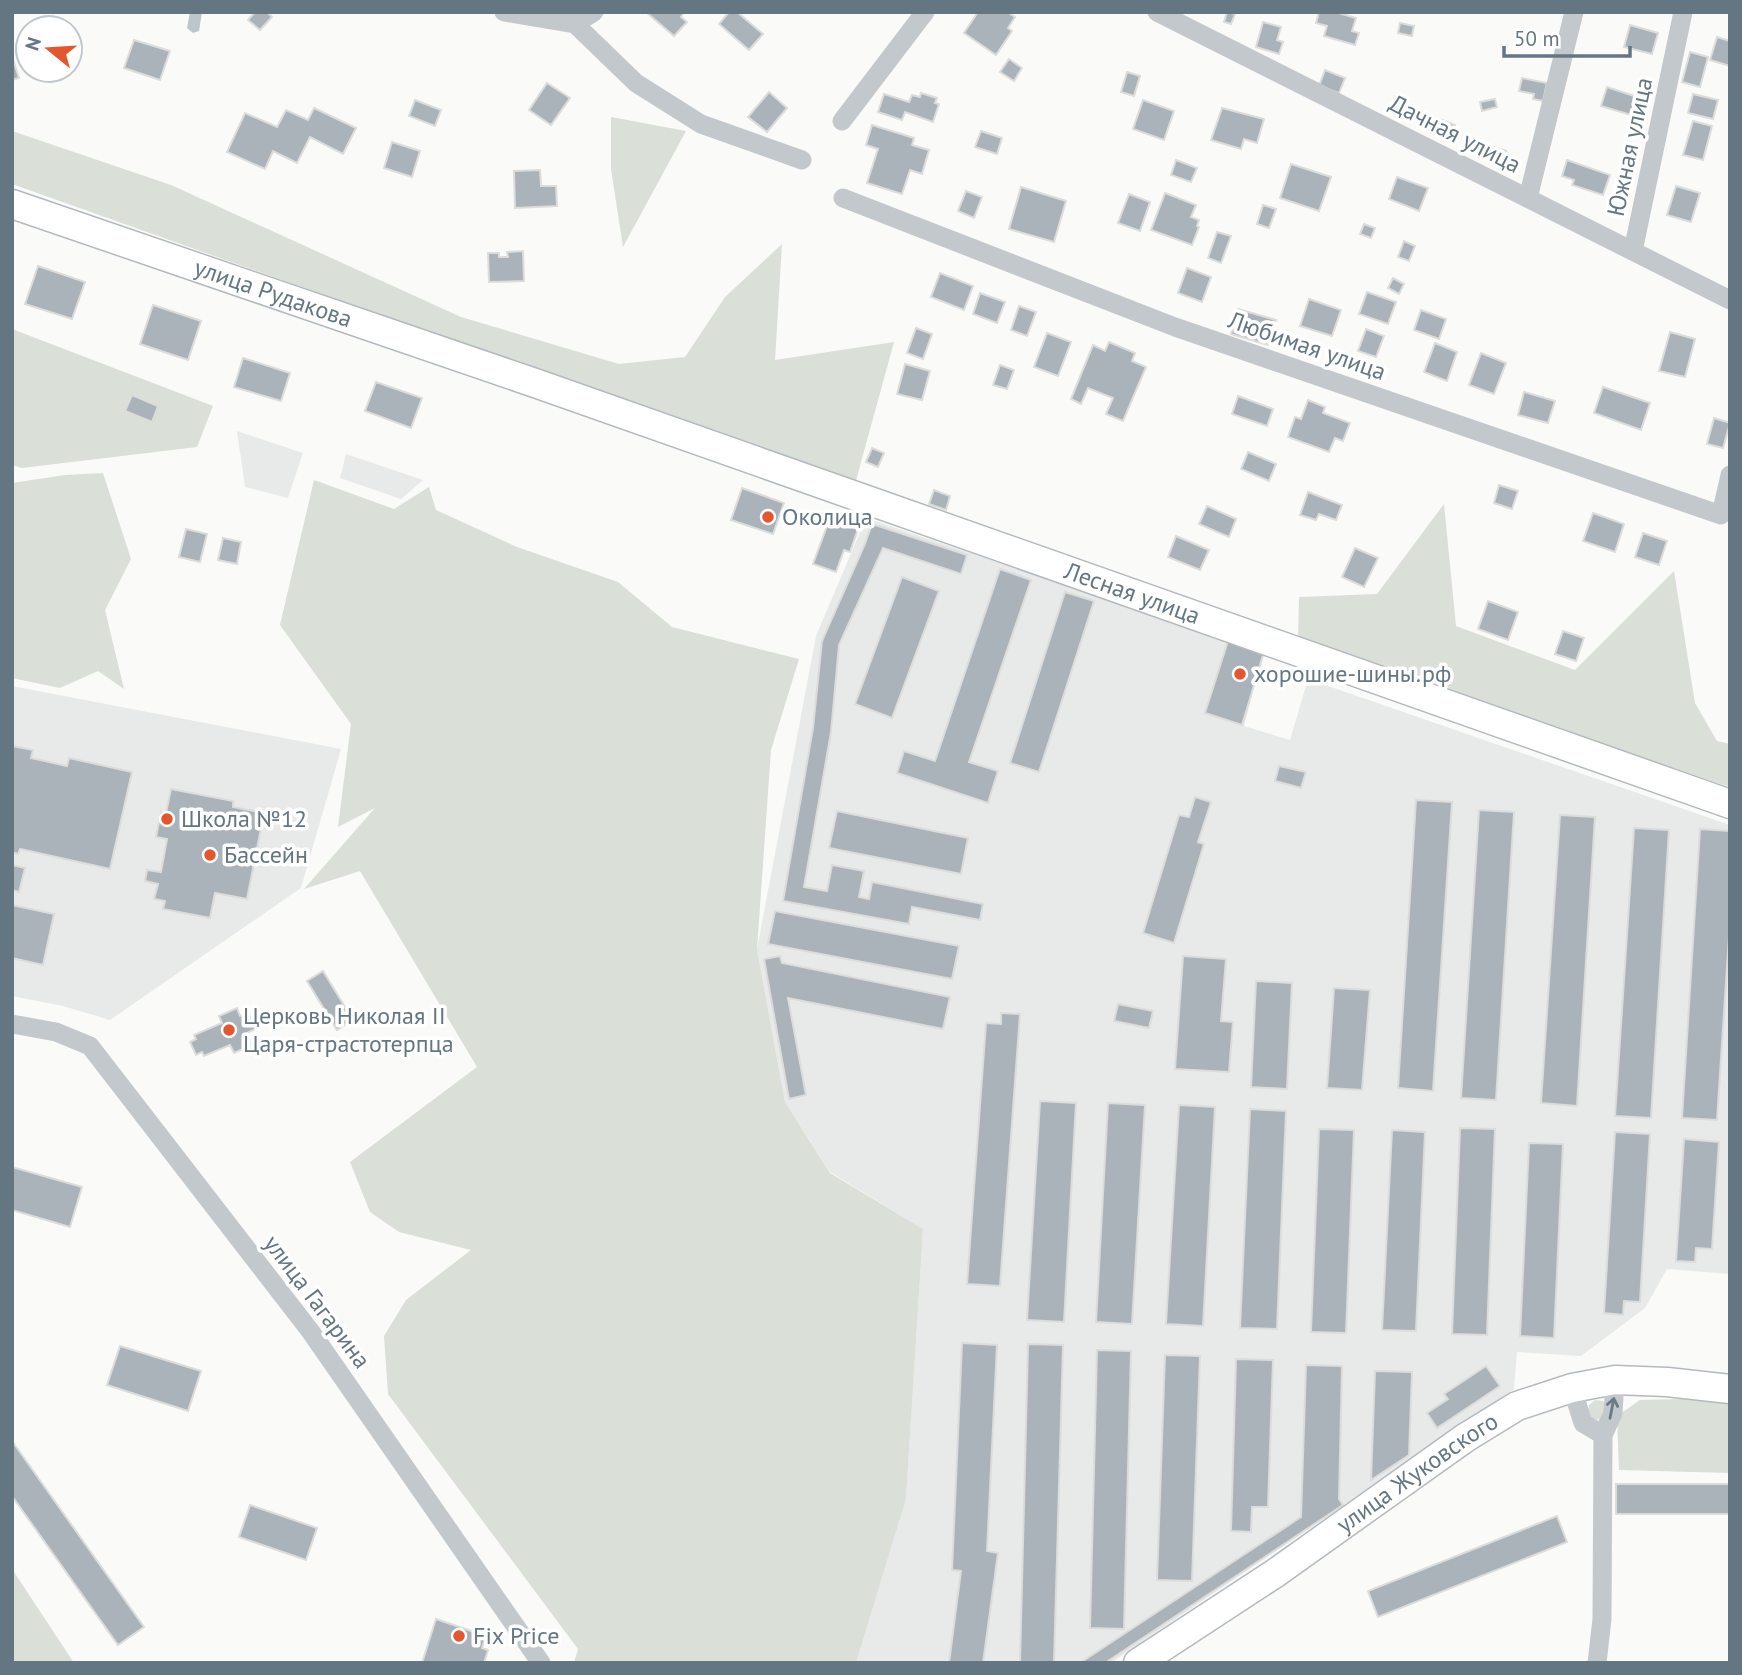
<svg xmlns="http://www.w3.org/2000/svg" width="1742" height="1675" font-family="'PT Sans',sans-serif">
	<rect width="100%" height="100%" fill="#fafaf8"/>
	<!-- built -->
	<g fill="#e8e9e9">
		<path d="M237 431 303 453 288 498 245 487Z"/>
		<path d="M346 454 423 480 401 499 340 478Z"/>
		<path d="M866 518 1226 638 1264 649 1244 726 1290 740 1308 679 1730 825V1274L1667 1269 1645 1308 1581 1356 1517 1352 1514 1389 1111 1663H856L906 1499 923 1229 830 1172 785 1102 757 949 816 636Z"/>
		<path d="M12 686 341 749 301 888 110 1020 63 1006 12 996Z"/>
	</g>
	<!-- green -->
	<g fill="#dadfd7">
		<path d="M611 117 686 131 623 247 611 169Z"/>
		<path d="M12 131 171 185 461 317 619 364 685 357 725 297 782 244 775 360 894 342 855 484 12 184Z"/>
		<path d="M12 329 213 406 197 447 22 468 12 465Z"/>
		<path d="M103 473 131 559 105 610 124 689 98 671 60 688 12 678V483L65 475Z"/>
		<path d="M314 480 394 509 429 487 436 510 517 547 618 582 672 627 799 659 771 750 757 949 785 1102 830 1173 923 1229 906 1499 856 1663H740L738 1661 735 1663H574L578 1649 388 1394 384 1336 406 1300 471 1250 399 1232 370 1212 350 1162 477 1067 360 871 304 889 375 808 338 827 351 724 280 625Z"/>
		<path d="M1444 504 1456 626 1575 670 1674 571 1695 703 1717 741 1730 744V787L1298 641 1299 597 1377 594Z"/>
		<path d="M1683 1399 1730 1404V1473L1619 1470 1617 1416 1640 1400Z"/>
		<path d="M1595 1400 1603 1401 1608 1407 1601 1420 1593 1419 1588 1413 1589 1405Z"/>
		<path d="M12 1569 74 1663H12Z"/>
	</g>
	<!-- water -->
	<path fill="#bbc7cb" d="M190 12H202L199 31 193 33 187 28Z"/>
	<!-- building -->
	<g fill="#aab3b9" stroke="#dcdcda" stroke-width="2">
		<path d="M255 12H267L272 17 260 30 248 20Z"/>
		<path d="M646 12H684L681 17 687 22 674 36Z"/>
		<path d="M729 12H737L763 34 749 50 719 24Z"/>
		<path d="M978 12H1007L1015 17 1008 28 1012 31 996 55 964 33Z"/>
		<path d="M1227 12 1235 14 1231 24 1224 22Z"/>
		<path d="M1319 12H1335L1356 18 1352 31 1359 33 1355 45 1324 36 1327 26 1316 23Z"/>
		<path d="M1263 22 1281 27 1277 40 1283 42 1279 54 1256 47Z"/>
		<path d="M1400 23 1414 26 1412 36 1398 33Z"/>
		<path d="M1630 25 1658 33 1652 54 1624 47Z"/>
		<path d="M1717 37 1730 41V66L1710 60Z"/>
		<path d="M134 40 170 51 160 80 124 68Z"/>
		<path d="M1690 52 1708 57 1700 87 1682 82Z"/>
		<path d="M12 56 19 78 12 80Z"/>
		<path d="M1009 59 1022 68 1014 81 1000 72Z"/>
		<path d="M1325 70 1345 78 1339 93 1319 86Z"/>
		<path d="M1127 72 1140 76 1134 96 1121 92Z"/>
		<path d="M1522 78 1547 83 1543 101 1533 99 1534 94 1519 91Z"/>
		<path d="M547 83 570 98 551 125 529 110Z"/>
		<path d="M1607 87 1637 97 1631 115 1601 106Z"/>
		<path d="M769 92 787 108 767 132 748 117Z"/>
		<path d="M921 93 937 98 935 103 939 104 933 122 905 112 902 120 878 112 884 94 909 102 912 95 920 97Z"/>
		<path d="M1693 94 1718 100 1713 119 1688 113Z"/>
		<path d="M1395 96 1405 99 1401 110 1391 107Z"/>
		<path d="M1495 99 1497 107 1482 111 1480 102Z"/>
		<path d="M415 100 441 110 435 126 409 116Z"/>
		<path d="M1143 100 1174 111 1164 140 1133 129Z"/>
		<path d="M314 108 356 128 343 154 310 137 297 163 273 151 265 169 227 152 245 113 277 127 286 110 308 120Z"/>
		<path d="M1222 108 1264 119 1257 143 1244 139 1241 149 1211 140Z"/>
		<path d="M1432 116 1455 125 1450 138 1427 129Z"/>
		<path d="M1693 121 1712 126 1703 160 1683 155Z"/>
		<path d="M872 125 914 138 912 145 929 150 922 174 910 170 902 194 867 183 878 149 866 145Z"/>
		<path d="M981 131 1002 138 997 154 975 147Z"/>
		<path d="M392 142 420 151 412 177 384 168Z"/>
		<path d="M1488 145 1506 151 1502 163 1484 158Z"/>
		<path d="M1176 160 1197 168 1191 182 1171 175Z"/>
		<path d="M1567 160 1610 175 1603 195 1572 185 1574 180 1562 176Z"/>
		<path d="M1291 164 1331 177 1319 211 1280 198Z"/>
		<path d="M540 170 541 186H556L557 206 515 208 514 171Z"/>
		<path d="M1397 177 1428 188 1419 211 1389 199Z"/>
		<path d="M1676 186 1700 193 1691 222 1667 215Z"/>
		<path d="M1021 187 1066 201 1054 242 1009 229Z"/>
		<path d="M966 191 982 197 974 218 958 211Z"/>
		<path d="M1165 193 1196 205 1191 217 1199 220 1197 226 1199 227 1192 245 1151 230Z"/>
		<path d="M1129 194 1150 202 1140 231 1118 223Z"/>
		<path d="M1263 205 1276 209 1269 228 1257 224Z"/>
		<path d="M1364 224 1375 228 1371 238 1360 234Z"/>
		<path d="M1217 232 1231 236 1221 263 1208 258Z"/>
		<path d="M1404 241 1415 246 1409 261 1398 257Z"/>
		<path d="M523 251 524 281 489 282 488 253H499V257H508L507 252Z"/>
		<path d="M38 266 85 282 72 319 25 304Z"/>
		<path d="M1187 268 1211 277 1202 302 1178 293Z"/>
		<path d="M940 273 973 286 964 310 931 297Z"/>
		<path d="M1393 278 1404 284 1399 294 1388 288Z"/>
		<path d="M1367 292 1396 302 1388 324 1359 314Z"/>
		<path d="M980 293 1005 302 997 323 973 314Z"/>
		<path d="M1309 299 1341 310 1332 336 1300 326Z"/>
		<path d="M153 305 201 321 188 360 140 344Z"/>
		<path d="M1019 306 1036 312 1027 336 1011 330Z"/>
		<path d="M1238 309 1276 320 1268 345 1231 334Z"/>
		<path d="M1421 310 1446 319 1439 339 1414 330Z"/>
		<path d="M916 328 932 334 923 359 907 353Z"/>
		<path d="M1366 329 1384 336 1376 357 1358 351Z"/>
		<path d="M1670 332 1695 339 1685 377 1659 371Z"/>
		<path d="M1047 333 1071 342 1058 376 1034 367Z"/>
		<path d="M1109 342 1135 353 1132 361 1146 367 1123 421 1106 414 1113 398 1088 388 1081 404 1071 399 1093 345 1105 351Z"/>
		<path d="M1435 343 1457 352 1447 381 1424 372Z"/>
		<path d="M1481 353 1506 363 1494 394 1469 385Z"/>
		<path d="M243 358 290 373 281 401 234 387Z"/>
		<path d="M905 364 930 371 922 400 897 394Z"/>
		<path d="M1000 365 1014 370 1007 389 993 385Z"/>
		<path d="M376 382 422 398 411 428 365 411Z"/>
		<path d="M1603 387 1650 403 1641 430 1594 413Z"/>
		<path d="M1524 392 1555 401 1548 423 1518 415Z"/>
		<path d="M132 395 158 406 152 422 125 411Z"/>
		<path d="M1238 396 1273 409 1267 426 1232 414Z"/>
		<path d="M1308 400 1325 407 1323 413 1350 423 1343 441 1335 438 1329 452 1288 437 1295 417 1301 419Z"/>
		<path d="M1714 418 1730 423 1723 448 1707 444Z"/>
		<path d="M872 448 884 453 878 467 866 462Z"/>
		<path d="M1248 452 1276 464 1269 481 1241 469Z"/>
		<path d="M1499 485 1518 491 1512 509 1494 503Z"/>
		<path d="M742 488 784 503 773 534 731 520Z"/>
		<path d="M934 490 950 496 946 510 929 504Z"/>
		<path d="M1308 492 1342 505 1336 520 1319 514 1316 520 1300 515Z"/>
		<path d="M1207 506 1236 519 1229 537 1199 524Z"/>
		<path d="M1593 513 1624 524 1615 552 1583 541Z"/>
		<path d="M830 518 858 529 850 552 844 550 836 572 813 564Z"/>
		<path d="M872 524 967 555 961 574 883 548 839 645 831 732 804 887 827 891 832 865 864 871 859 897 869 899 872 882 983 904 980 920 912 907 909 924 783 901 813 728 822 641 865 544Z"/>
		<path d="M186 529 207 534 200 562 179 557Z"/>
		<path d="M1643 533 1667 541 1659 565 1635 557Z"/>
		<path d="M1176 536 1209 550 1200 570 1168 557Z"/>
		<path d="M223 538 241 542 237 564 218 560Z"/>
		<path d="M1355 548 1378 558 1364 587 1342 577Z"/>
		<path d="M1000 569 1031 580 969 762 998 771 988 803 897 773 904 751 935 761Z"/>
		<path d="M902 577 939 591 892 718 855 704Z"/>
		<path d="M1065 592 1094 601 1039 772 1010 763Z"/>
		<path d="M1488 601 1518 612 1508 640 1478 629Z"/>
		<path d="M1563 631 1584 638 1576 661 1555 654Z"/>
		<path d="M1228 641 1264 652 1242 725 1205 713Z"/>
		<path d="M12 746 33 750 31 758 67 766 69 758 132 772 110 869 20 849 18 854 12 852Z"/>
		<path d="M1279 766 1306 772 1301 788 1275 781Z"/>
		<path d="M171 789 233 801V807L264 813 247 899 215 893 210 918 163 909 165 901 154 899 158 884 145 881 147 870 161 872 167 839 156 837 161 812 166 813Z"/>
		<path d="M1195 797 1211 802 1198 842 1204 844 1174 943 1143 933 1179 815 1189 817Z"/>
		<path d="M1416 800 1452 802 1433 1091 1398 1088Z"/>
		<path d="M1479 810 1514 812 1496 1100 1461 1098Z"/>
		<path d="M837 811 968 838 961 874 829 848Z"/>
		<path d="M1560 815 1595 817 1577 1106 1541 1103Z"/>
		<path d="M1634 828 1669 830 1651 1118 1615 1116Z"/>
		<path d="M1700 829 1730 831V921L1717 1120 1682 1118Z"/>
		<path d="M12 865 25 868 19 892 12 890Z"/>
		<path d="M12 905 54 914 43 965 12 958Z"/>
		<path d="M775 911 959 946 952 979 768 944Z"/>
		<path d="M780 956 782 963 950 997 943 1029 788 998 806 1095 789 1099 764 959Z"/>
		<path d="M1183 956 1226 959 1221 1021 1233 1022 1229 1072 1175 1069Z"/>
		<path d="M323 971 353 1020 337 1030 307 981Z"/>
		<path d="M1256 981 1292 983 1287 1089 1251 1087Z"/>
		<path d="M1334 988 1370 990 1362 1090 1327 1088Z"/>
		<path d="M1118 1004 1153 1011 1149 1028 1114 1021Z"/>
		<path d="M237 1008 240 1016 249 1012 257 1028 247 1033 252 1045 234 1053 230 1045 204 1056 202 1052 196 1055 190 1042 196 1039 194 1035 222 1023 219 1016Z"/>
		<path d="M1001 1013 1020 1014 1000 1286 967 1284 986 1023 1001 1024Z"/>
		<path d="M1040 1101 1076 1103 1064 1322 1027 1320Z"/>
		<path d="M1108 1103 1145 1105 1132 1324 1096 1322Z"/>
		<path d="M1179 1105 1215 1107 1203 1326 1166 1324Z"/>
		<path d="M1250 1109 1286 1111 1277 1329 1240 1328Z"/>
		<path d="M1460 1128 1495 1129 1487 1335 1452 1334Z"/>
		<path d="M1319 1129 1354 1130 1346 1333 1311 1332Z"/>
		<path d="M1392 1130 1425 1132 1416 1331 1382 1330Z"/>
		<path d="M1615 1132 1650 1134 1640 1302 1624 1301 1623 1315 1604 1313Z"/>
		<path d="M1684 1139 1719 1142 1712 1249 1696 1248 1695 1262 1676 1261Z"/>
		<path d="M1529 1143 1563 1144 1554 1338 1520 1336Z"/>
		<path d="M12 1167 82 1187 70 1227 12 1210Z"/>
		<path d="M962 1343 997 1345 987 1551 998 1553 983 1663H949L961 1571 952 1570Z"/>
		<path d="M1028 1344 1063 1345 1054 1663H1020Z"/>
		<path d="M120 1346 201 1371 188 1411 107 1385Z"/>
		<path d="M1097 1350 1131 1351 1124 1629 1090 1628Z"/>
		<path d="M1165 1355 1200 1356 1192 1581 1157 1580Z"/>
		<path d="M1236 1359 1273 1360 1268 1507H1252L1251 1532 1231 1531Z"/>
		<path d="M1306 1365 1342 1366 1339 1499 1343 1505 1105 1663H1080L1301 1517Z"/>
		<path d="M1486 1366 1500 1386 1437 1428 1427 1413 1448 1399 1444 1394Z"/>
		<path d="M1375 1371 1412 1372 1409 1455 1371 1480Z"/>
		<path d="M12 1441 144 1627 118 1645 12 1496Z"/>
		<rect x="1616" y="1484" width="114" height="30"/>
		<path d="M250 1505 317 1528 306 1560 239 1537Z"/>
		<path d="M1557 1516 1567 1542 1378 1617 1368 1591Z"/>
		<path d="M436 1619 486 1636 482 1648 488 1650 484 1663H422Z"/>
	</g>
	<g fill="none" stroke-linecap="round" stroke-linejoin="round">
		<!-- secondary casing -->
		<g stroke="#b3babf" stroke-width="31">
			<g id="secondary">
				<path id="s1" d="M12 204 535 383 1730 804"/>
				<path id="s2" d="M1138 1663 1274 1574 1465 1438 1517 1406 1572 1388 1615 1380 1667 1382 1730 1389"/>
			</g>
		</g>
		<!-- street -->
		<g stroke="#c3c8cc" stroke-width="19">
			<path d="M504 12 575 24 636 83 701 124 802 160"/>
			<path d="M1157 12 1730 300"/>
			<path d="M575 24 594 12"/>
			<path d="M842 121 925 12"/>
			<path d="M843 198 1175 327 1721 515 1730 475"/>
			<path d="M1528 198 1574 12"/>
			<path d="M1633 251 1683 12"/>
			<path d="M12 1024 56 1032 90 1046 311 1332 541 1663"/>
			<path d="M1572 1388 1583 1423 1603 1435"/>
			<path d="M1597 1663 1602 1619 1603 1435 1613 1413 1615 1380"/>
		</g>
		<!-- secondary -->
		<use href="#secondary" stroke="#fff" stroke-width="28"/>
	</g>
	<!-- one-way arrows -->
	<defs><path id="oneway-shaft" d="M-6 0H5M1.5-3L5.5 0L1.5 3" fill="none" stroke-width="1.6" stroke-linecap="round" stroke-linejoin="round" transform="scale(1.75)"/></defs>
	<use stroke="#6a7a87" href="#oneway-shaft" transform="translate(1612 1408) rotate(-79)"/>
	<!-- markers -->
	<g fill="#e4572e" stroke="#fff" stroke-width="2.5">
		<circle cx="768" cy="517" r="7"/>
		<circle cx="1240" cy="674" r="7"/>
		<circle cx="167" cy="819" r="7"/>
		<circle cx="210" cy="855" r="7"/>
		<circle cx="229" cy="1030" r="7"/>
		<circle cx="459" cy="1636" r="7"/>
	</g>
	<g text-anchor="middle" stroke-width="7" stroke-linejoin="round" paint-order="stroke">
		<!-- street labels -->
		<g font-size="24" fill="#657683" stroke="#fff">
			<text transform="translate(1455 134) rotate(27)" y="8">Дачная улица</text>
			<text transform="translate(1630 147) rotate(-78)" y="8">Южная улица</text>
			<text dy="8" stroke="none"><textPath href="#s1" startOffset="276">улица Рудакова</textPath></text>
			<text transform="translate(1307 346) rotate(19)" y="8">Любимая улица</text>
			<text dy="8" stroke="none"><textPath href="#s1" startOffset="1186">Лесная улица</textPath></text>
			<text transform="translate(317 1302) rotate(53)" y="8">улица Гагарина</text>
			<text dy="8" stroke="none"><textPath href="#s2" startOffset="338">улица Жуковского</textPath></text>
		</g>
		<!-- poi labels -->
		<g font-size="24" fill="#657683" stroke="#fff" text-anchor="start">
			<text x="782" y="525">Околица</text>
			<text x="1254" y="682">хорошие-шины.рф</text>
			<text x="181" y="827">Школа №12</text>
			<text x="224" y="863">Бассейн</text>
			<text x="243" y="1024">Церковь Николая II<tspan x="243" dy="28">Царя-страстотерпца</tspan></text>
			<text x="473" y="1644">Fix Price</text>
		</g>
	</g>
	<!-- border -->
	<rect width="1742" height="1675" fill="none" stroke="#657683" stroke-width="28"/>
	<!-- north arrow -->
	<g transform="translate(49 49) rotate(288)"><circle r="33" fill="#ffffff" stroke="#c1c8cd" stroke-width="2"/>
	<path d="M0-5L12 26L0 18L-12 26Z" fill="#e4572e"/>
	<text y="-10" font-size="19" font-weight="bold" text-anchor="middle" fill="#657683">N</text>
	</g>
	<!-- scale -->
	<path d="M1504 46v10h126v-10" fill="none" stroke="#657683" stroke-width="3.5"/>
	<text x="1514" y="46" font-size="21" fill="#657683" stroke="#ffffff" stroke-width="5" paint-order="stroke">50 m</text>
</svg>
